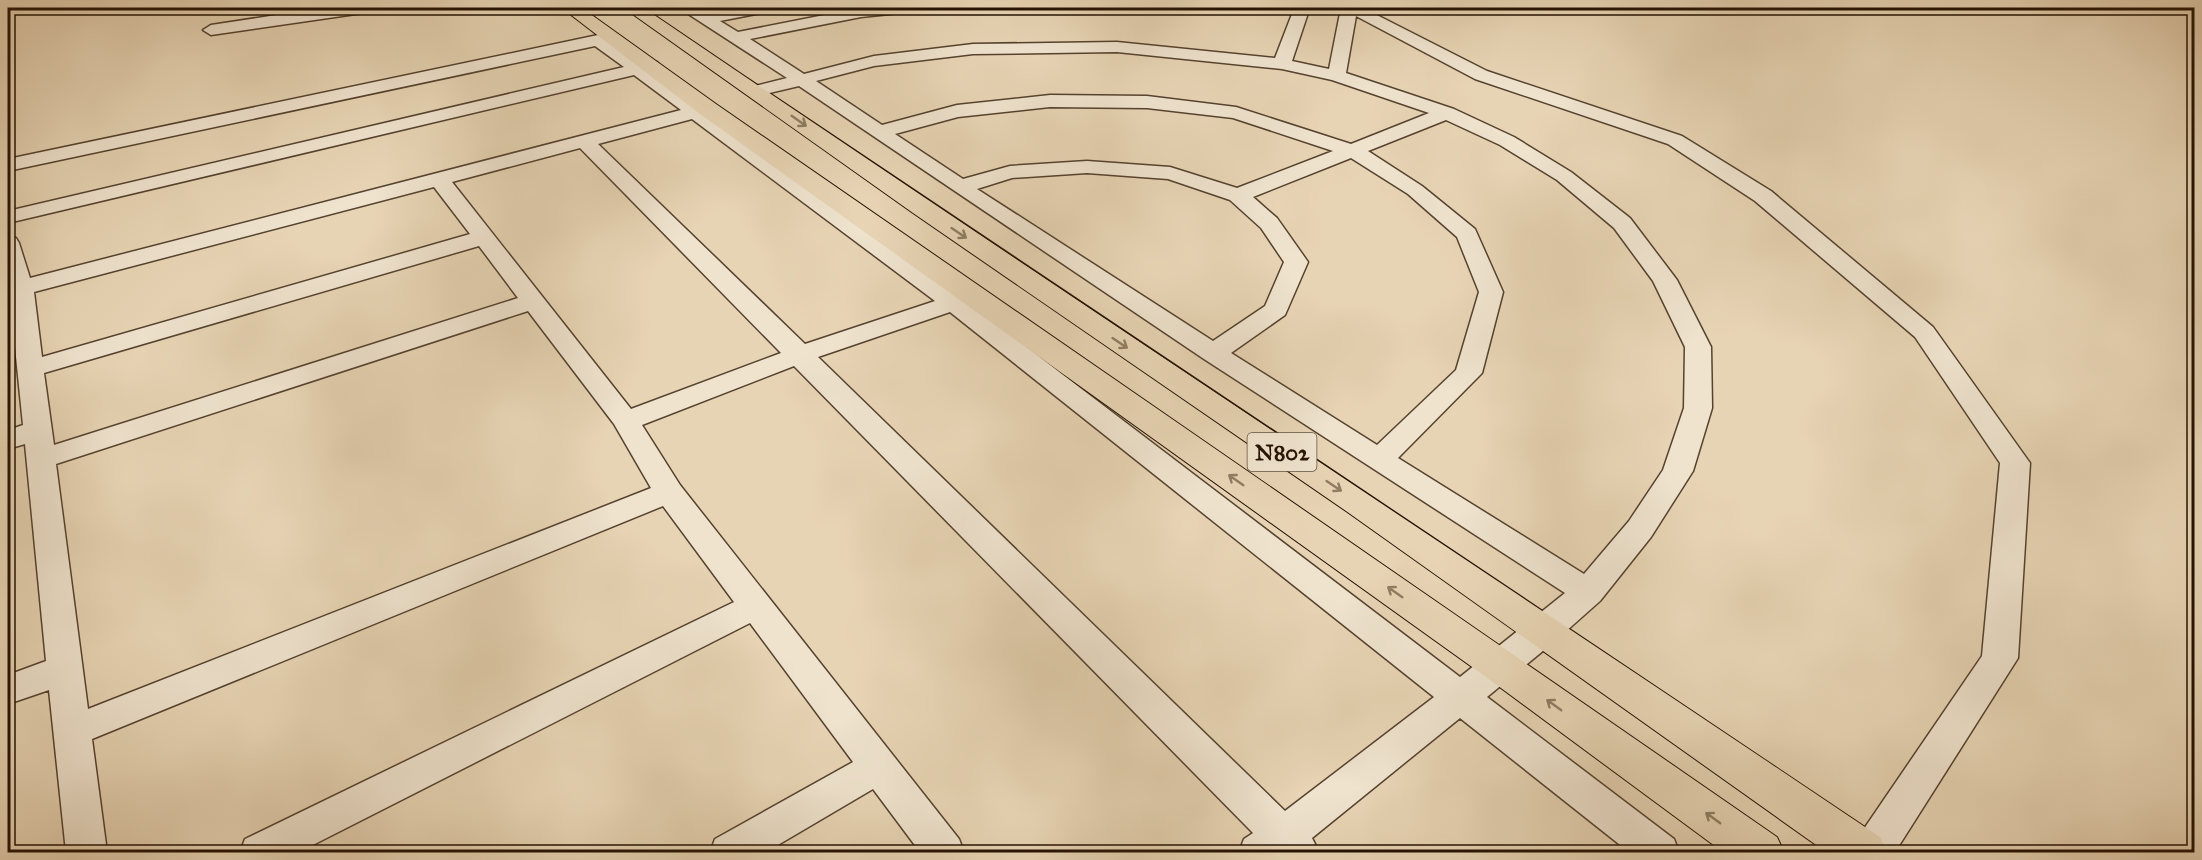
<svg xmlns="http://www.w3.org/2000/svg" width="2202" height="860" font-family="'IM FELL Great Primer',serif">
	<rect width="100%" height="100%" fill="#e7d4b4"/>
	<filter id="stains"><feTurbulence type="fractalNoise" baseFrequency=".00333" numOctaves="4"/><feColorMatrix values="0 0 0 0 .2 0 0 0 0 .09 0 0 0 0 .02 0 0 0 .5 -.17"/></filter>
	<radialGradient id="worn" r=".72"><stop offset=".6" stop-color="#630" stop-opacity="0"/><stop offset="1" stop-color="#630" stop-opacity=".3"/></radialGradient>
	<g fill="none" stroke-linecap="round" stroke-linejoin="round">
		<!-- minor casing -->
		<g stroke="#55422f" stroke-width="3">
			<g id="minor">
				<path d="M281 8H295L299 13 336 8H371L363 13 211 35 203 30 211 25 283 14Z"/>
				<path d="M679 8H697L708 14 742 8H772L771 11 720 21 738 32 860 8H908L900 13 861 17 750 39 804 74 874 56 973 44 1117 42 1275 58 1292 14 1275 11 1274 8H1307L1309 10 1292 61 1329 69 1341 8H1363L1487 71 1682 136 1771 191 1933 327 2030 463 2018 658 1895 852H1852L1857 839 1982 656 2000 463 1915 337 1755 201 1668 144 1475 79 1356 16 1346 73 1454 109 1514 137 1571 172 1630 218 1677 280 1711 347 1712 408 1693 471 1651 537 1600 601 1555 641 1487 697 1674 839 1679 852H1629L1460 718 1312 838 1319 852H1239L1244 839 1253 833 794 366 642 425 680 485 959 839 964 852H920L873 789 766 852H710L715 839 853 762 750 623 299 852H240L245 839 734 602 663 506 92 739 107 852H66L49 690 8 704V675L46 661 25 444 8 449V430L23 425 10 298H8V236L16 238 19 243 30 278 681 110 634 75 8 223V211L624 67 595 46 8 171V159L598 35 604 36 641 63 651 61 657 62 660 66 657 70 651 71 699 106 708 103 715 105 717 109 710 114 962 298 1460 677 1565 593 1204 359 799 86 757 96 751 95 748 91 751 87 787 78ZM1117 52 1282 69 1332 80 1429 113 1351 144 1236 107 1147 96 1050 95 957 105 882 125 816 81 874 66 973 54ZM1050 107 1147 108 1233 118 1333 151 1237 188 1170 167 1087 161 1010 166 963 179 895 134 958 117ZM692 119 935 301 805 344 598 144ZM1446 120 1500 145 1557 180 1614 228 1653 281 1685 347 1684 408 1663 470 1629 521 1584 574 1398 458 1482 373 1503 292 1475 229 1422 186 1368 151ZM580 148 781 353 631 409 452 182ZM1351 158 1408 194 1457 237 1479 292 1456 370 1377 445 1231 353 1285 315 1308 262 1277 218 1253 197ZM1087 173 1168 179 1230 200 1261 228 1284 262 1265 306 1213 341 977 189 1012 178ZM434 187 470 234 42 357 34 292ZM479 246 518 298 54 445 44 373ZM528 311 614 424 651 488 88 709 56 464ZM950 312 1434 697 1285 811 818 357Z"/>
			</g>
		</g>
		<!-- trunk casing -->
		<g stroke="#241203" stroke-width="2">
			<g id="trunk">
				<path d="M562 8H582L716 104 1777 837 1784 852H1723L1486 677 700 114Z"/>
				<path d="M624 8H644C1054 287 1468 560 1880 837L1887 852H1826L1346 511 913 213Z"/>
			</g>
		</g>
		<!-- minor -->
		<use href="#minor" fill="#efe3ce" fill-rule="evenodd"/>
		<!-- trunk -->
		<use href="#trunk" fill="#e7d4b4" fill-rule="evenodd"/>
	</g>
	<!-- one-way arrows -->
	<defs><path id="oneway-shaft" d="M-6 0H5M1.5-3L5.5 0L1.5 3" fill="none" stroke-width="1.6" stroke-linecap="round" stroke-linejoin="round" transform="scale(1.5)"/></defs>
	<g stroke="#8f7d64">
		<use href="#oneway-shaft" transform="translate(799 121) rotate(35)"/>
		<use href="#oneway-shaft" transform="translate(959 233) rotate(34)"/>
		<use href="#oneway-shaft" transform="translate(1120 343) rotate(34)"/>
		<use href="#oneway-shaft" transform="translate(1236 480) rotate(-145)"/>
		<use href="#oneway-shaft" transform="translate(1334 486) rotate(34)"/>
		<use href="#oneway-shaft" transform="translate(1395 592) rotate(-145)"/>
		<use href="#oneway-shaft" transform="translate(1554 705) rotate(-144)"/>
		<use href="#oneway-shaft" transform="translate(1713 818) rotate(-144)"/>
	</g>
	<g text-anchor="middle" stroke-width="5" stroke-linejoin="round" paint-order="stroke">
		<!-- shield labels -->
		<rect fill="#efe3ce" stroke="#615140" stroke-width="1.5" x="1247.5" y="433" width="69" height="38" rx="4.5"/>
		<g font-size="22" font-weight="bold" fill="#241203">
			<text x="1282" y="460">N802</text>
		</g>
	</g>
	<!-- margin -->
	<rect width="2202" height="860" fill="none" stroke="#e7d4b4" stroke-width="30"/>
	<rect x="9" y="9" width="2184" height="842" fill="none" stroke="#241203" stroke-width="3"/>
	<rect x="15" y="15" width="2172" height="830" fill="none" stroke="#241203" stroke-width="1.5"/>
	<rect width="100%" height="100%" filter="url(#stains)"/>
	<rect width="100%" height="100%" fill="url(#worn)"/>
</svg>
